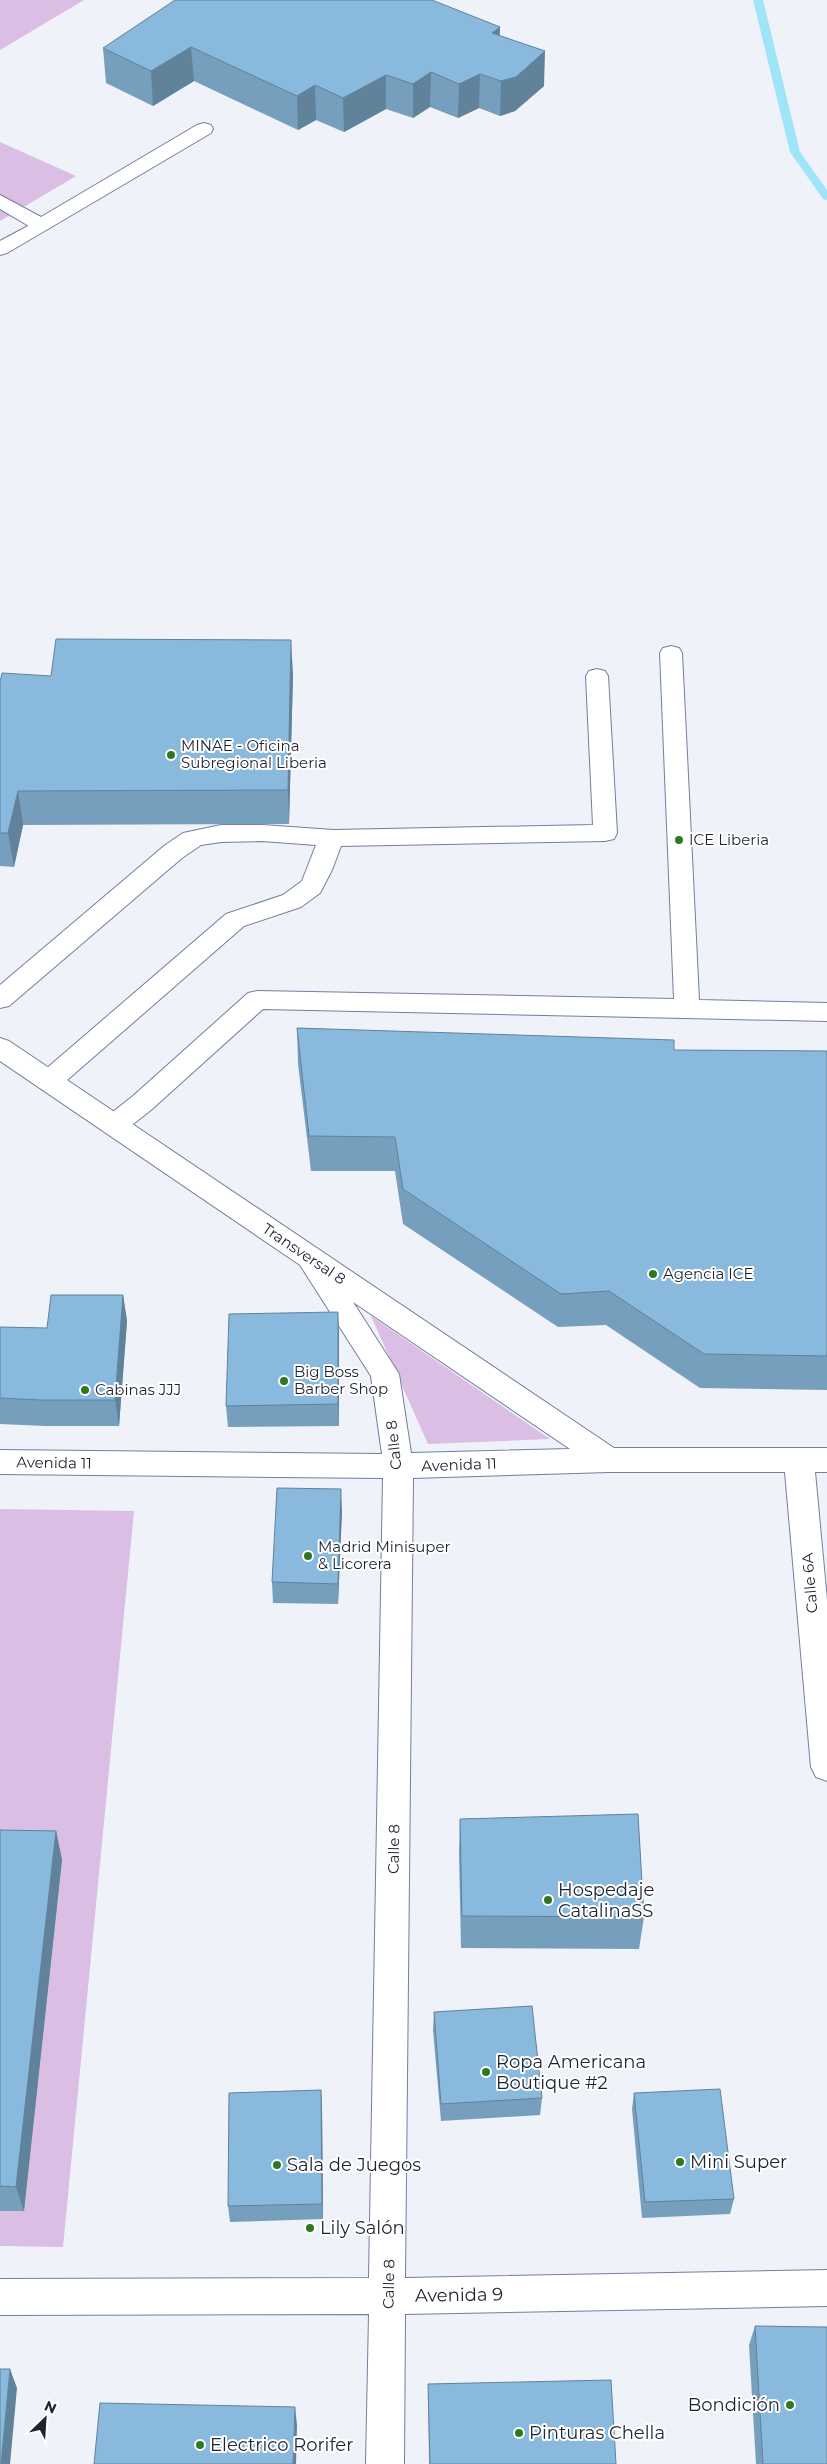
<svg xmlns="http://www.w3.org/2000/svg" width="827" height="2464" font-family="Montserrat,sans-serif">
	<rect width="100%" height="100%" fill="#eff2f9"/>
	<!-- green -->
	<g fill="#dabee4">
		<path d="M0 0H84L0 50Z"/>
		<path d="M0 142 76 176 0 221Z"/>
		<path d="M371 1316 550 1439 428 1444Z"/>
		<path d="M0 1509 134 1511 63 2247 0 2246V2211H24L62 1861 0 1859Z"/>
	</g>
	<g fill="none" stroke-linecap="round" stroke-linejoin="round">
		<!-- stream -->
		<path fill="#a0e4f7" fill-rule="evenodd" d="M753 0H763L800 152 827 190V200L823 199 790 152Z"/>
		<!-- lane casing -->
		<g stroke="#727f9e" stroke-width="2">
			<g id="lane">
				<path d="M204 123 211 125 213 129 211 133 48 229H34L0 209V195L41 217 197 125Z"/>
				<path d="M671 646 679 648 682 653 699 1000 827 1003V1021L263 1009 151 1110 123 1132 114 1135 105 1132 101 1125 105 1118 133 1096 248 993 257 991 674 999 660 653 663 648Z"/>
				<path d="M597 669 605 671 608 676 617 833 614 839 605 841 341 846 332 870 320 893 301 907 244 926 58 1088 49 1091 40 1088 36 1081 40 1074 226 914 283 895 302 881 316 845 262 841 221 842 201 845 182 858 9 1006 0 1008V985L164 846 183 833 221 825H262L334 830 593 825 586 676 589 671Z"/>
			</g>
		</g>
		<!-- street casing -->
		<g stroke="#727f9e" stroke-width="2">
			<g id="street">
				<path d="M41 219 48 221 51 225 48 229 7 253 0 255V241Z"/>
				<path d="M0 1038 9 1041 614 1448H827V1472H815L827 1600V1781L816 1777 811 1767 785 1472H609L413 1478 405 2278 827 2270V2306L405 2314 404 2464H366L369 2314 0 2315V2279L369 2278 383 1478 0 1474V1450L382 1454 371 1376 300 1265 0 1061ZM353 1302 570 1449 411 1453 399 1374Z"/>
			</g>
		</g>
		<!-- lane -->
		<use href="#lane" fill="#fff" fill-rule="evenodd"/>
		<!-- street -->
		<use href="#street" fill="#fff" fill-rule="evenodd"/>
	</g>
	<!-- wall -->
	<g fill="#769fbe">
		<path d="M500 27 499 36 544 86 515 111 500 116 479 108 458 118 430 107 413 118 386 109 344 132 316 120 298 130 194 81 153 106 106 83 103 48Z"/>
		<path d="M293 674 289 824 23 825 14 867 0 866V682L51 676Z"/>
		<path d="M297 1028 674 1050 827 1051V1390L700 1388 606 1325 558 1327 403 1224 395 1171H311L298 1064Z"/>
		<path d="M123 1295 127 1321 119 1426H45L0 1424V1327L47 1328Z"/>
		<path d="M339 1334V1426L228 1427 226 1406Z"/>
		<path d="M342 1510 338 1604 273 1603 272 1582Z"/>
		<path d="M460 1819 644 1917 639 1949 461 1948 459 1853Z"/>
		<path d="M0 1830 56 1831 62 1860 24 2211H0Z"/>
		<path d="M434 2012 542 2098 540 2115 441 2121 433 2030Z"/>
		<path d="M321 2090 322 2107 323 2219 230 2222 228 2206Z"/>
		<path d="M634 2093 734 2199 730 2214 642 2218 632 2109Z"/>
		<path d="M755 2326 827 2464H756L749 2345Z"/>
		<path d="M428 2384 616 2464H429Z"/>
	</g>
	<!-- shaded-wall -->
	<g fill="#60829b">
		<path d="M500 27 499 61 492 33Z"/>
		<path d="M191 47 194 81 153 106 151 71Z"/>
		<path d="M545 51 544 86 515 111 500 116 501 81Z"/>
		<path d="M431 72 430 107 413 118V84Z"/>
		<path d="M480 74 479 108 458 118 459 84Z"/>
		<path d="M386 75V109L344 132 343 98Z"/>
		<path d="M315 85 316 120 298 130 297 96Z"/>
		<path d="M291 640 293 674 289 824 288 790Z"/>
		<path d="M18 791 23 825 14 867 8 833Z"/>
		<path d="M123 1295 127 1321 119 1426 115 1400Z"/>
		<path d="M338 1312 339 1334V1426L338 1404Z"/>
		<path d="M341 1489 342 1510 338 1604V1584Z"/>
		<path d="M56 1831 62 1860 24 2211 16 2187Z"/>
		<path d="M321 2090 322 2107 323 2219 322 2204Z"/>
		<path d="M10 2369 17 2388 10 2464H1Z"/>
		<path d="M295 2407 297 2425 296 2464H293Z"/>
	</g>
	<!-- building -->
	<g fill="#89b9dd" stroke="#60829b">
		<path d="M175 0H432L500 27 492 33 545 51 516 77 501 81 480 74 459 84 431 72 413 84 386 75 343 98 315 85 297 96 191 47 151 71 103 48Z"/>
		<path d="M56 639 291 640 288 790 18 791 8 833H0V682L2 673 51 676Z"/>
		<path d="M297 1028 674 1040V1050L827 1051V1356L704 1354 609 1291 561 1294 403 1189 395 1137 309 1136Z"/>
		<path d="M51 1295H123L115 1400H41L0 1398V1327L47 1328Z"/>
		<path d="M338 1312V1404L226 1406 229 1314Z"/>
		<path d="M277 1488 341 1489 338 1584 272 1582Z"/>
		<path d="M638 1814 644 1917 462 1916 460 1819Z"/>
		<path d="M0 1830 56 1831 16 2187 0 2186Z"/>
		<path d="M532 2006 542 2098 441 2104 434 2012Z"/>
		<path d="M720 2089 734 2199 645 2202 634 2093Z"/>
		<path d="M321 2090 322 2204 228 2206 229 2093Z"/>
		<path d="M755 2326 827 2327V2464H763Z"/>
		<path d="M0 2369H10L1 2464H0Z"/>
		<path d="M611 2380 616 2464H430L428 2384Z"/>
		<path d="M100 2403 295 2407 293 2464H94Z"/>
	</g>
	<!-- markers -->
	<g fill="#2c7920" stroke="#fff" stroke-width="2">
		<circle cx="171" cy="755" r="5"/>
		<circle cx="679" cy="840" r="5"/>
		<circle cx="653" cy="1274" r="5"/>
		<circle cx="284" cy="1381" r="5"/>
		<circle cx="85" cy="1390" r="5"/>
		<circle cx="308" cy="1556" r="5"/>
		<circle cx="548" cy="1900" r="5"/>
		<circle cx="486" cy="2072" r="5"/>
		<circle cx="680" cy="2162" r="5"/>
		<circle cx="277" cy="2165" r="5"/>
		<circle cx="310" cy="2228" r="5"/>
		<circle cx="790" cy="2405" r="5"/>
		<circle cx="519" cy="2433" r="5"/>
		<circle cx="200" cy="2445" r="5"/>
	</g>
	<g text-anchor="middle" stroke-width="4" stroke-linejoin="round" paint-order="stroke">
		<!-- poi labels -->
		<g font-size="15" fill="#1e2330" stroke="#fff" text-anchor="start">
			<text x="181" y="751">MINAE - Oficina<tspan x="181" dy="17">Subregional Liberia</tspan></text>
			<text x="689" y="845">ICE Liberia</text>
			<text x="663" y="1279">Agencia ICE</text>
			<text x="294" y="1377">Big Boss<tspan x="294" dy="17">Barber Shop</tspan></text>
			<text x="95" y="1395">Cabinas JJJ</text>
			<text x="318" y="1552">Madrid Minisuper<tspan x="318" dy="17">&amp; Licorera</tspan></text>
		</g>
		<!-- street labels -->
		<g font-size="15" fill="#1e2330" stroke="#fff">
			<text transform="translate(304 1254) rotate(34)" y="5">Transversal 8</text>
			<text transform="translate(394 1445) rotate(-96)" y="5">Calle 8</text>
			<text transform="translate(54 1463) rotate(1)" y="5">Avenida 11</text>
			<text transform="translate(459 1465) rotate(-2)" y="5">Avenida 11</text>
			<text transform="translate(810 1583) rotate(-95)" y="5">Calle 6A</text>
			<text transform="translate(394 1849) rotate(-89)" y="5">Calle 8</text>
			<text transform="translate(389 2284) rotate(-89)" y="5">Calle 8</text>
		</g>
		<!-- near-poi labels -->
		<g font-size="18" fill="#1e2330" stroke="#fff" text-anchor="start">
			<text x="558" y="1896">Hospedaje<tspan x="558" dy="21">CatalinaSS</tspan></text>
			<text x="496" y="2068">Ropa Americana<tspan x="496" dy="21">Boutique #2</tspan></text>
			<text x="690" y="2168">Mini Super</text>
			<text x="287" y="2171">Sala de Juegos</text>
			<text x="320" y="2234">Lily Salón</text>
			<text x="780" y="2411" text-anchor="end">Bondición</text>
			<text x="529" y="2439">Pinturas Chella</text>
			<text x="210" y="2451">Electrico Rorifer</text>
		</g>
		<!-- near-street labels -->
		<g font-size="18" fill="#1e2330" stroke="#fff">
			<text transform="translate(459 2295) rotate(-1)" y="6">Avenida 9</text>
		</g>
	</g>
	<!-- north arrow -->
	<g transform="translate(45 2419) rotate(25)" stroke="#ffffff" stroke-width="4" paint-order="stroke">
	<path d="M0-4L9 19L0 12L-9 19Z" fill="#1e2330"/>
	<text y="-8" font-size="14" font-weight="bold" text-anchor="middle" fill="#1e2330">N</text>
	</g>
</svg>
